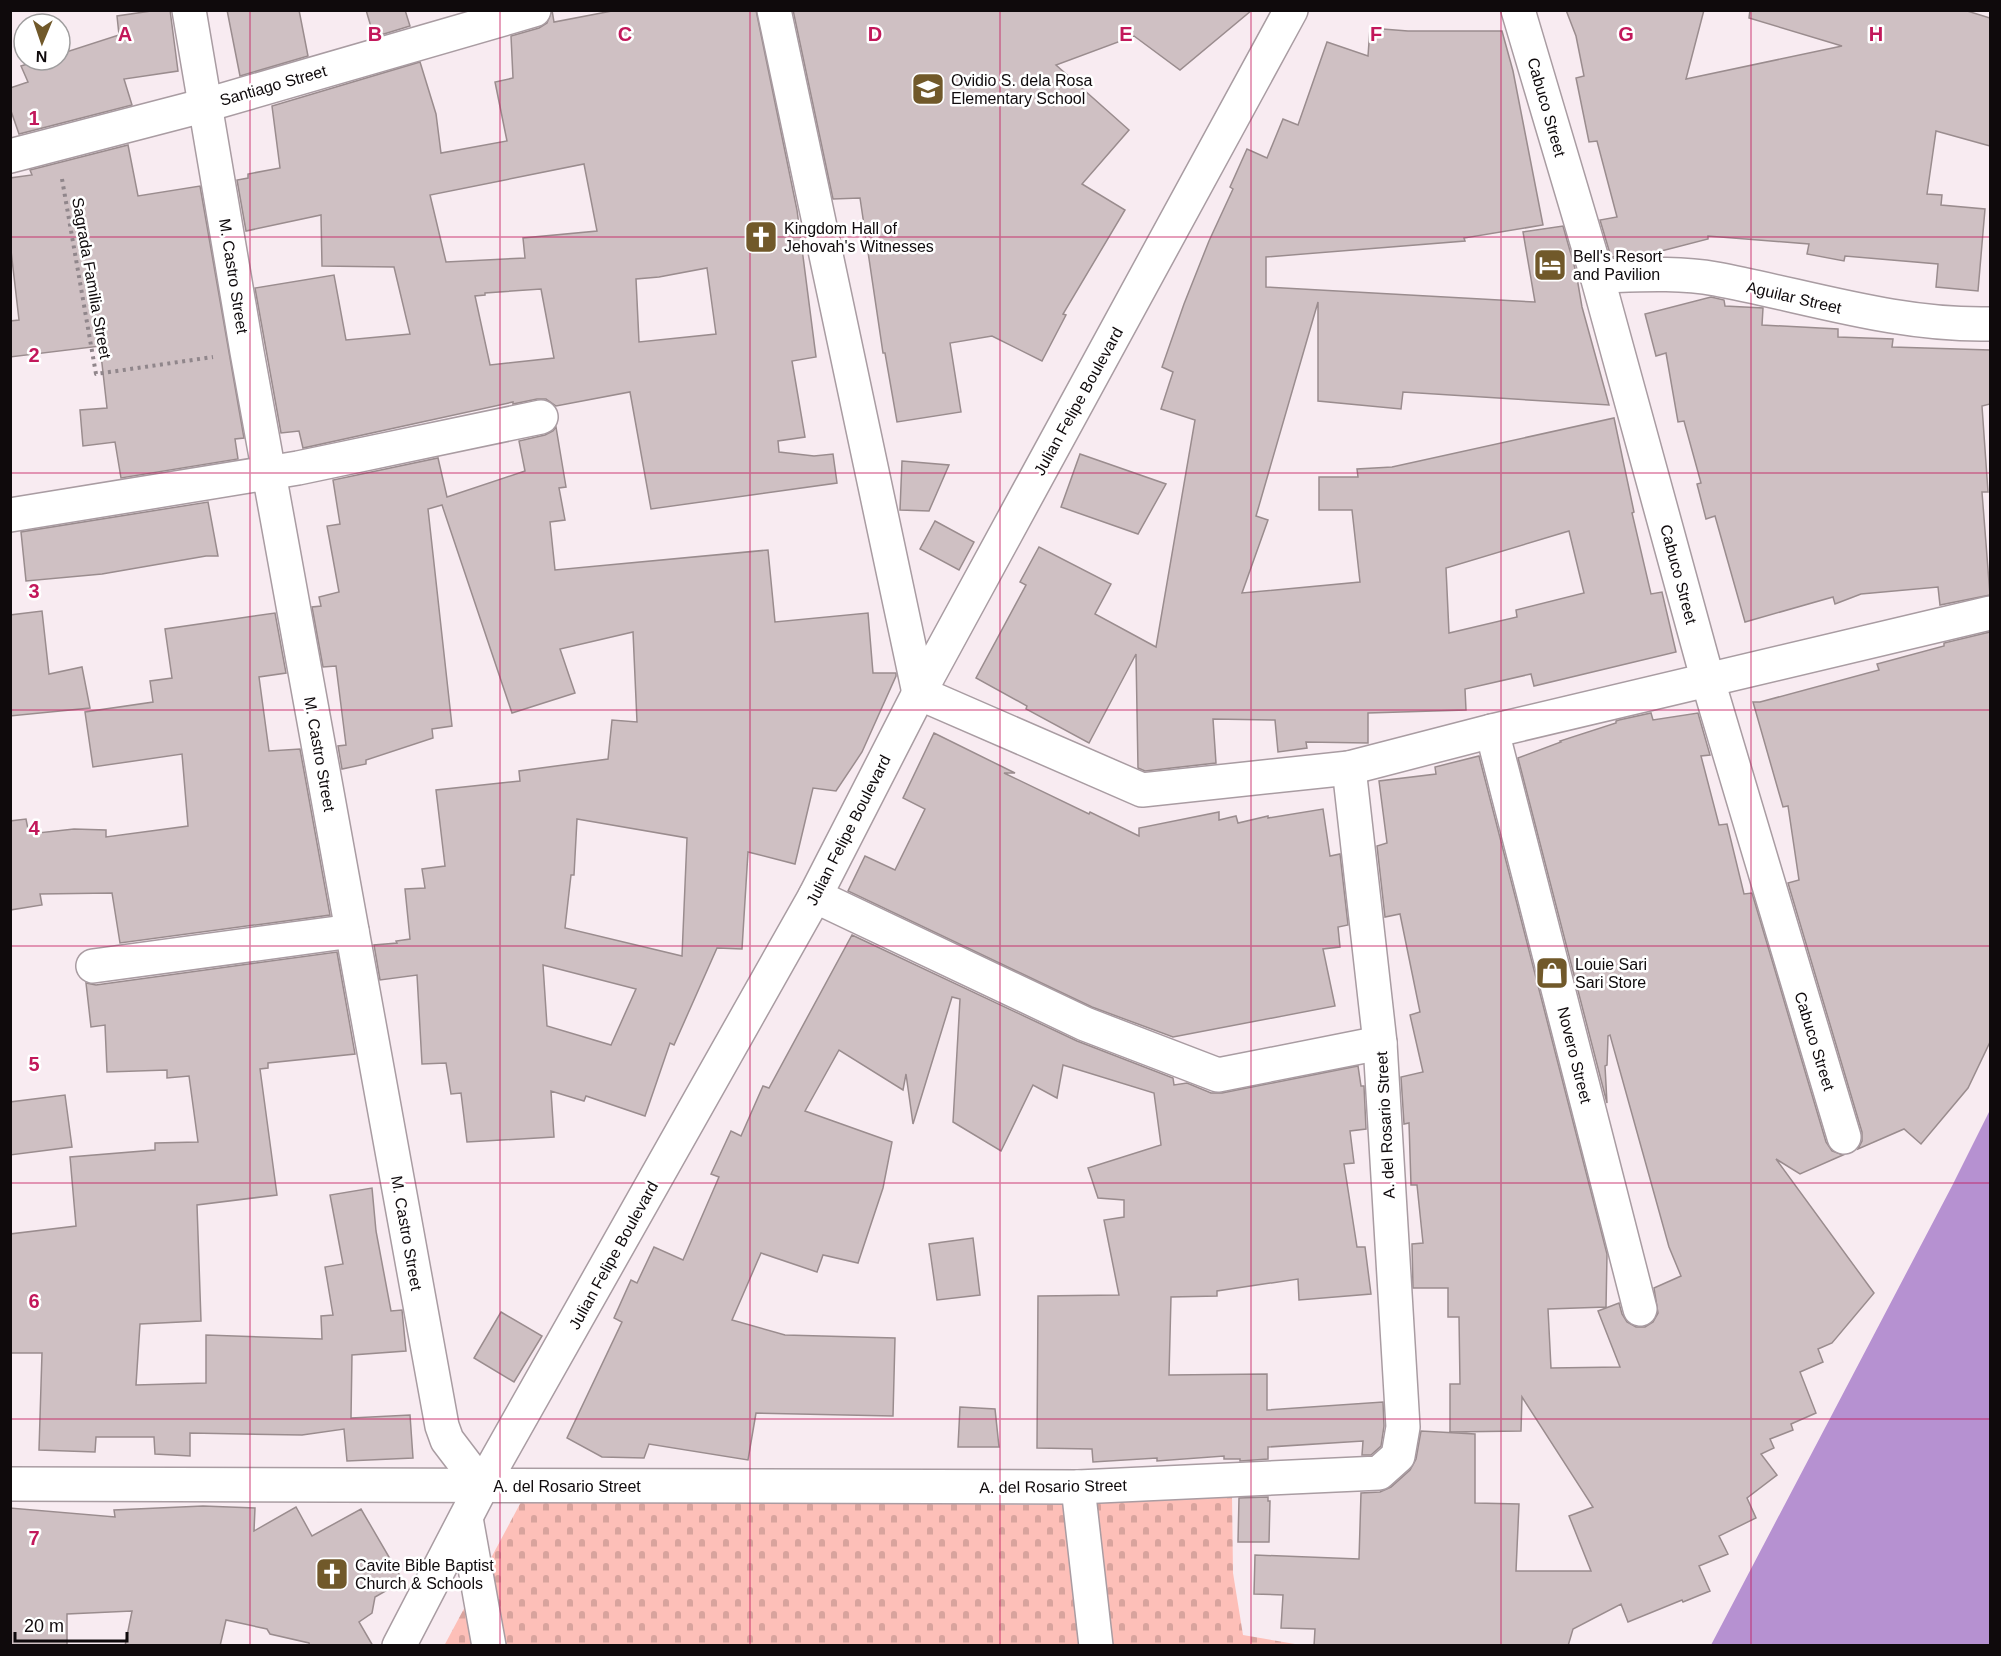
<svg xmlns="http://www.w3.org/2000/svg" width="2001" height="1656" font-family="Helvetica,sans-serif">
	<defs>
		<pattern id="cemetery-stones" width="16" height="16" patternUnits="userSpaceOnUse" patternTransform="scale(1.5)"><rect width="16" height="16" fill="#fdbfb8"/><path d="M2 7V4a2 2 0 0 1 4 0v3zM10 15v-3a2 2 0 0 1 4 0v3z" fill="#d8a39d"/></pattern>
	</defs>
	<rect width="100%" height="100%" fill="#f8ebf1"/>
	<!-- cemetery -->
	<path fill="url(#cemetery-stones)" d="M1232 1495 1233 1573 1243 1635 1295 1644V1645L444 1646 521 1502H822L1042 1505Z"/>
	<!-- water -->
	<path fill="#b691d1" d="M1990 1110V1645H1711L1952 1186Z"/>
	<!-- building -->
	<g fill="#cfc0c3" stroke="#9a8c8e" stroke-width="1.5" fill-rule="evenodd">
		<path d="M158 10H170L178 71 124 79 132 105 19 134 10 108V88L28 82 21 66 40 60H60V54L119 35 117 16Z"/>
		<path d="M227 10H299L308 56 240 76Z"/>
		<path d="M366 10H405L410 26 374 37Z"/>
		<path d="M552 10 554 22 617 10H756L797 210 816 357 792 361 805 437 778 441 779 452 814 456 833 454 837 483 651 509 630 392 556 406 546 399H537L513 404V402L303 448 299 431 281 433 255 288 334 275 346 340 410 334 394 267 322 266 321 215 246 231 237 180 248 178V174L280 168 272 106 420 62 436 114 441 153 507 141 495 82 513 78 511 36 539 28 547 23ZM584 164 597 231 523 238 525 258 446 262 430 195ZM707 268 716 334 639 342 636 279 659 277ZM541 289 554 358 490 365 475 296 485 295V293Z"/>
		<path d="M793 10H1252L1180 70 1134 36 1056 65 1129 130 1082 184 1125 210 1063 314 1066 315 1042 361 992 336 950 343 961 412 897 422 885 353H883L860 198 833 199Z"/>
		<path d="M1566 10H1704L1686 79 1842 46 1749 18 1750 10H1964L1990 18V146L1936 131 1927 194 1942 195 1941 205 1985 209 1978 291 1936 287 1938 264 1845 256 1844 261 1807 254 1809 244 1708 236V239L1642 256 1611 257 1600 220 1617 217 1597 141 1589 142 1576 78 1584 76 1576 36Z"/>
		<path d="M1370 28 1408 31H1502L1513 71 1543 225 1464 238 1465 241 1266 257V287L1535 302 1523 232 1563 226 1576 272 1582 307 1609 405 1403 392 1401 409 1318 401V302L1256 516 1268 520 1242 593 1360 582 1352 510H1319V477H1358L1357 469 1392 467 1614 418 1634 512 1632 513 1651 594 1662 592 1676 652 1534 686 1531 674 1465 689 1466 710 1368 713V743L1306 742 1307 748 1278 752 1275 720 1213 719 1216 763 1145 771 1138 768 1136 654 1089 743 1026 709 1027 706 976 678 1026 585 1020 582 1039 547 1111 584 1095 614 1156 647 1195 420 1161 409 1173 372 1162 367 1184 304 1209 241 1233 189 1230 187 1247 149 1267 158 1283 119 1298 125 1327 42 1368 56ZM1569 531 1584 593 1516 610 1517 617 1449 633 1446 568Z"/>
		<path d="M128 145 138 196 200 186 244 438 235 439 238 459 121 478 115 442 83 446 80 410 107 408 100 346 10 357V321L19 320 10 242V178L32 175 30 170Z"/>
		<path d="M1711 297 1724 300 1725 306 1763 308 1762 325 1838 329V337L1893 339 1892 347 1990 350V404L1982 406 1988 492H1982L1990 595 1940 605 1938 587 1861 594 1835 604 1833 597 1745 622 1715 516 1706 519 1697 484 1701 483 1684 421 1678 422 1666 353 1656 356 1645 314Z"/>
		<path d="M556 427 566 487 559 488 565 520 550 522 555 570 768 550 775 622 868 613 873 673H896V676L862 752 836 791 813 788 795 864 748 852 742 949 717 948 674 1045 670 1043 645 1116 586 1096 584 1101 551 1091 554 1137 467 1142 461 1093 451 1094 446 1063 422 1064 417 975 380 980 374 945 397 943 396 941 410 939 405 889 425 888 422 869 445 866 436 790 520 781 519 771 608 759 612 720 637 722 633 632 560 649 575 693 512 713 442 505 428 509 452 726 432 729 433 738 366 760V764L342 769 338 746 346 745 336 666 323 667 312 607 321 606 319 597 339 592 327 526 340 524 333 480 438 458 447 497 525 471 519 441 545 435 553 431ZM577 819 687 838 682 956 565 928 571 875H574ZM543 965 636 989 611 1045 547 1026Z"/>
		<path d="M1080 454 1166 484 1138 534 1061 507Z"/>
		<path d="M902 461 949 465 929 511 900 510Z"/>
		<path d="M208 502 218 556H206L102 574 26 581 21 532Z"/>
		<path d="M935 521 974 542 959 570 920 549Z"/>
		<path d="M42 611 49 674 82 667 90 708 10 716V615Z"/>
		<path d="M275 613 286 673 259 677 269 751 300 749 330 915 120 943 112 893 40 894 42 905 10 910V821L26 819 29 834 74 829 106 830V837L188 826 182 754 93 767 85 712 153 702 150 681 172 678 165 629Z"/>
		<path d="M1990 632V1042L1968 1088 1921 1144 1904 1129 1858 1149 1862 1141V1132L1788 883 1799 880 1788 806 1783 807 1753 702H1760L1879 670 1877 664 1944 646V643Z"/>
		<path d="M1651 713 1653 720 1698 713 1710 755 1701 756 1719 825 1727 824 1744 894 1752 893 1826 1142 1832 1151 1843 1155 1800 1174 1776 1159 1874 1293 1832 1343 1818 1349 1823 1362 1800 1372 1816 1413 1791 1424 1793 1430 1770 1439 1774 1448 1761 1454 1777 1475 1747 1498 1756 1518 1719 1536 1728 1554 1699 1566 1710 1591 1683 1602 1682 1600 1628 1622 1621 1604 1573 1629 1568 1646H1314L1315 1629 1281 1628 1283 1595 1254 1594 1255 1555 1359 1559 1361 1493 1380 1492 1391 1487 1410 1470 1416 1459 1421 1431 1475 1434V1503L1519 1504 1516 1571H1591L1569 1516 1593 1507 1522 1397 1521 1431 1450 1432V1384H1460L1459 1317H1448V1288H1413L1412 1244 1423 1243 1417 1185H1411L1409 1123 1404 1124 1401 1077 1423 1072 1410 1015 1420 1012 1400 914 1385 917 1377 846 1387 843 1379 781 1436 774 1435 767 1479 756 1607 1254 1606 1307 1548 1309 1551 1368 1620 1367 1598 1311 1619 1303 1622 1314 1627 1322 1636 1327H1645L1653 1322 1658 1313 1654 1288 1681 1276 1669 1247 1610 1035 1608 1036 1607 1065 1605 1066 1607 1103 1518 758 1561 742 1560 741 1616 723V721L1619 720Z"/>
		<path d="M934 733 1015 773H1004L1089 814 1090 812 1139 836V828L1219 812V820L1236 816 1238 823 1268 816V818L1323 809 1330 856 1340 854 1348 925 1338 927 1340 947 1323 949 1335 1006 1173 1037 1092 1007 848 891 865 856 895 870 925 809 903 798Z"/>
		<path d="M852 935 1077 1041 1173 1078 1174 1085 1187 1083 1211 1093H1222L1358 1066 1361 1086H1364L1366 1129 1350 1131 1354 1163 1344 1164 1357 1247H1365L1371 1294 1299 1300 1298 1279 1217 1291V1296L1171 1297 1169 1375 1267 1374V1410L1383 1402 1384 1426 1381 1446 1371 1455H1362L1363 1441 1268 1447V1459L1240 1461V1459H1224V1456L1157 1461V1458L1093 1462 1092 1449 1037 1448 1038 1296 1119 1295 1104 1220 1124 1217V1200L1098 1198 1088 1168 1161 1145 1154 1093 1063 1065 1057 1098 1033 1085 1001 1151 953 1122 960 999 952 997 913 1124 906 1074 903 1090 839 1050 805 1111 892 1142 883 1188 858 1263 823 1255 817 1272 761 1253 732 1320 785 1335 895 1338 893 1416 756 1413 748 1460 649 1444 644 1458 602 1457 567 1438 622 1322 614 1318 631 1280 637 1283 654 1247 683 1260 719 1177 711 1174 731 1131 741 1136 763 1086 769 1088Z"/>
		<path d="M337 952 355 1054 268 1063V1068L260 1069 277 1195 197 1205 201 1321 140 1324 136 1385 206 1383V1335L322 1339 321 1316 333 1315 325 1267 343 1264 330 1195 372 1188 376 1231 391 1311 402 1310 406 1351 352 1355 351 1418 410 1415 413 1458 347 1461 344 1429 302 1435 190 1433V1456L155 1454 154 1437H96L95 1452 39 1450 42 1353H10V1234L76 1226 70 1157 155 1150V1143L198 1142 189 1076 167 1078V1070L107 1072 105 1025 91 1027 86 983 96 985Z"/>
		<path d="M65 1095 72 1147 10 1155V1102Z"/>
		<path d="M973 1238 980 1295 937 1300 929 1244Z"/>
		<path d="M501 1312 542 1336 514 1382 474 1358Z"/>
		<path d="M960 1407 995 1409 999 1447H958Z"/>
		<path d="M1268 1497V1501H1270L1269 1542H1238L1239 1498Z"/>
		<path d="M203 1506 255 1508 254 1531 296 1507 312 1536 361 1509 403 1581 375 1597 372 1613 359 1622 373 1646H310L309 1643 270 1634 267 1629 226 1620 220 1646H125L132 1611 67 1614V1646H10V1508L115 1517 114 1510Z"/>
	</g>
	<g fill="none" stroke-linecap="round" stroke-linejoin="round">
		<!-- minor casing -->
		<g stroke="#a99ca2" stroke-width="36">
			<g id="minor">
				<path d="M189 10 247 352 442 1426 447 1440 482 1486"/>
				<path d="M774 10 919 693 1142 790 1349 768 1492 731 1990 613"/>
				<path d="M1518 10 1597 276 1708 681 1844 1137"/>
				<path d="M10 156 206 105 534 10"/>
				<path d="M1597 276C1636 275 1677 272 1716 279 1807 296 1896 326 1990 324"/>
				<path d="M10 515 298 468 541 417"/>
				<path d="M1492 731 1640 1309"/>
				<path d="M815 896 1085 1024 1218 1075 1380 1043"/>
				<path d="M93 966 352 931"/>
				<path d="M10 1484 1078 1487 1379 1473 1398 1456 1403 1427 1380 1043 1349 768"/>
				<path d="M1078 1487 1096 1646"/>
				<path d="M466 1518 489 1646"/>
			</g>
		</g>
		<!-- major casing -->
		<g stroke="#a99ca2" stroke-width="36">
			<path id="major" d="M399 1646 482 1486 815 896 919 693 1291 10"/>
		</g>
		<!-- path -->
		<path stroke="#90868b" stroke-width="4" stroke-dasharray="3 4.5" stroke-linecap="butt" d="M62 179 96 374 213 357"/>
		<!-- minor -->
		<use href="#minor" stroke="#fff" stroke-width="33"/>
		<!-- major -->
		<use href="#major" stroke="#fff" stroke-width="33"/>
	</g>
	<!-- grid -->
	<path fill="none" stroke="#c2185b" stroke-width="1.5" stroke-opacity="0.55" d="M250 10V1646M500 10V1646M750 10V1646M1000 10V1646M1251 10V1646M1501 10V1646M1751 10V1646M10 237H1990M10 473H1990M10 710H1990M10 946H1990M10 1183H1990M10 1419H1990"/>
	<!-- icons -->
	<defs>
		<g id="school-square" transform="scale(1.725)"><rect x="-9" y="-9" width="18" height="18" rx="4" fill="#71592a" stroke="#fff"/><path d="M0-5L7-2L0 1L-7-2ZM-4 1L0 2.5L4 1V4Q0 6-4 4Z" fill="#fff"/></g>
		<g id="church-square" transform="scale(1.725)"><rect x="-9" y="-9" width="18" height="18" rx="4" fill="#71592a" stroke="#fff"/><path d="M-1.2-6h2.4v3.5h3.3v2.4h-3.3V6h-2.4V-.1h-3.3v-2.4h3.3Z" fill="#fff"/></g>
		<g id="hotel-square" transform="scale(1.725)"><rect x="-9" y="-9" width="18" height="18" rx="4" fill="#71592a" stroke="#fff"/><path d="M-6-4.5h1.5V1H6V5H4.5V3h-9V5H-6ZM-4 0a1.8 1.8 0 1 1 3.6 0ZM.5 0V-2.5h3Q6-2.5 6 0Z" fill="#fff"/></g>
		<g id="shop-square" transform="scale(1.725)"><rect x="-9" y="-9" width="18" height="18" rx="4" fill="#71592a" stroke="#fff"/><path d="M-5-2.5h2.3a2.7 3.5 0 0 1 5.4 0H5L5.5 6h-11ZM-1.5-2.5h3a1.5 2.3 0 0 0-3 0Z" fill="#fff"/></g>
	</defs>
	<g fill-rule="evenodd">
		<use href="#school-square" x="928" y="89"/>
		<use href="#church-square" x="761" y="237"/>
		<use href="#hotel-square" x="1550" y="265"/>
		<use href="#shop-square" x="1552" y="973"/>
		<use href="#church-square" x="332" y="1574"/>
	</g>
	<g text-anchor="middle" stroke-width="5" stroke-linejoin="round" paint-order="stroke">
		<!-- poi labels -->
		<g font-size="16" fill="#0f0a0c" stroke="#fff" text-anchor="start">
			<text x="951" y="86">Ovidio S. dela Rosa<tspan x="951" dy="18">Elementary School</tspan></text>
			<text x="784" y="234">Kingdom Hall of<tspan x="784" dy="18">Jehovah's Witnesses</tspan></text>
			<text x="1573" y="262">Bell's Resort<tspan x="1573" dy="18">and Pavilion</tspan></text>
			<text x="1575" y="970">Louie Sari<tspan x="1575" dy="18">Sari Store</tspan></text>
			<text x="355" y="1571">Cavite Bible Baptist<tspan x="355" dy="18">Church &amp; Schools</tspan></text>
		</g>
		<!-- street labels -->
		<g font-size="16" fill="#0f0a0c" stroke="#fff">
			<text transform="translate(273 85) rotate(-16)" y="6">Santiago Street</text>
			<text transform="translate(1547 107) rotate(74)" y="6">Cabuco Street</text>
			<text transform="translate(234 276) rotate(81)" y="6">M. Castro Street</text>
			<text transform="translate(92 278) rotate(80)" y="6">Sagrada Familia Street</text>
			<text transform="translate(1794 297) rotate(13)" y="6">Aguilar Street</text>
			<text transform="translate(1078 401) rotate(-61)" y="6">Julian Felipe Boulevard</text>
			<text transform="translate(1679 574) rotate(75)" y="6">Cabuco Street</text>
			<text transform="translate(320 754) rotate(80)" y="6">M. Castro Street</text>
			<text transform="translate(848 830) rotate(-63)" y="6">Julian Felipe Boulevard</text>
			<text transform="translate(1815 1041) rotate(73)" y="6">Cabuco Street</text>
			<text transform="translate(1575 1055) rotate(76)" y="6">Novero Street</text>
			<text transform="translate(1385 1125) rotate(-93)" y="6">A. del Rosario Street</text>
			<text transform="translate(407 1233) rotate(80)" y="6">M. Castro Street</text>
			<text transform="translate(613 1255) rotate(-61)" y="6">Julian Felipe Boulevard</text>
			<text x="567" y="1492">A. del Rosario Street</text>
			<text transform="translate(1053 1486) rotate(-1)" y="6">A. del Rosario Street</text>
		</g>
	</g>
	<g font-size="20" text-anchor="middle" font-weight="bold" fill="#c2185b" stroke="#fff" stroke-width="5" stroke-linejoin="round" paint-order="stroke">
		<text x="125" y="41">A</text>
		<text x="375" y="41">B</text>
		<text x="625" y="41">C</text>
		<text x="875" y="41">D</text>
		<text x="1126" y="41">E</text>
		<text x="1376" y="41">F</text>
		<text x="1626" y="41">G</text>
		<text x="1876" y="41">H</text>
		<text x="34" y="125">1</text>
		<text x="34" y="362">2</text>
		<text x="34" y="598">3</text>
		<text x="34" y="835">4</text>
		<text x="34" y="1071">5</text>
		<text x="34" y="1308">6</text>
		<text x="34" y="1545">7</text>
	</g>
	<!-- border -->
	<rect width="2001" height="1656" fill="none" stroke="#0f0a0c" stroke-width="24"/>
	<!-- north arrow -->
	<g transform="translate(42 42) rotate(182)"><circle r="28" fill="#ffffff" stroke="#9f9d9e" stroke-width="1.5"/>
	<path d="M0-4.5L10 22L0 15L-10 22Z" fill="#71592a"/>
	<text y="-9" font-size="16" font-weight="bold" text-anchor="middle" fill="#0f0a0c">N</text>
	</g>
	<!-- scale -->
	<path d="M15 1632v9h112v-9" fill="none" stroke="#0f0a0c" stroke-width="3"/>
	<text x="24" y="1632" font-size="18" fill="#0f0a0c" stroke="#ffffff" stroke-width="4.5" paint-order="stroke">20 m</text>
</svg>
